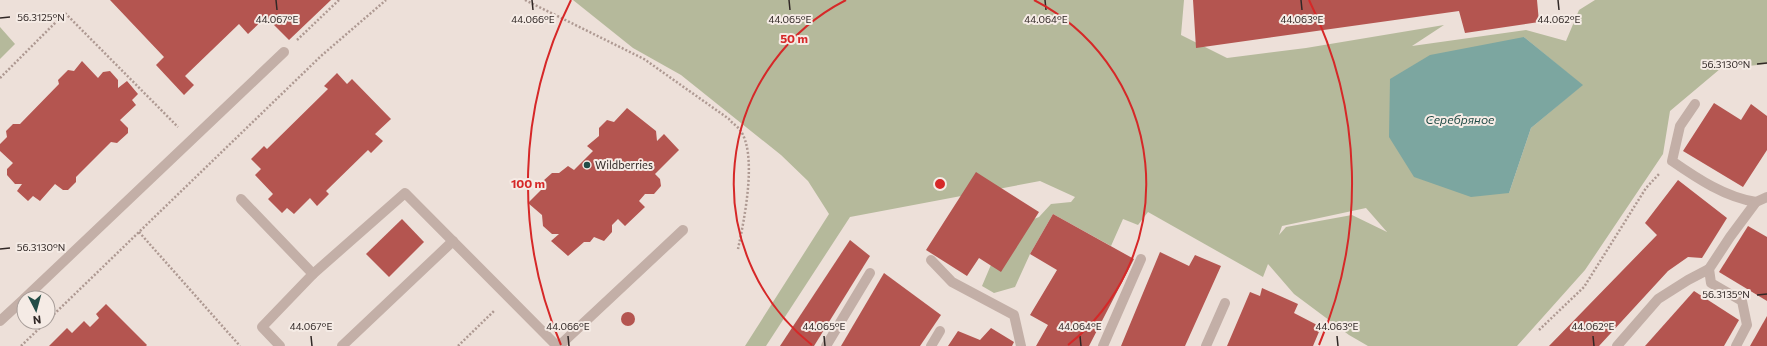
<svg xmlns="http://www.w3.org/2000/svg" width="1767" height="346" font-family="Commissioner,sans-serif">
	<rect width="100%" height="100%" fill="#ede0d9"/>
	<!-- green -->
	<g fill="#b5b99b" fill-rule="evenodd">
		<path d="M573 0H1184L1181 35 1227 58 1306 48 1444 25 1412 46 1526 30 1566 41 1579 10 1595 0H1767V64L1720 69 1670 111 1663 154 1585 270 1517 346H1368L1349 335 1294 294 1268 264 1263 277 1148 212 1138 225 1123 219 1111 246 1053 214 1030 254 1015 287 994 293 982 286 996 253 1016 226 1039 217 1051 204 1071 202 1075 197 1040 181 850 217 766 346H745L829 214 808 181 781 155 681 75 633 48ZM1524 37 1582 85 1531 128 1509 193ZM1366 208 1387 232 1352 215 1286 227 1279 235 1282 226Z"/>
		<path d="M0 27 15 44 0 59Z"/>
	</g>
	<!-- water -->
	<path fill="#7ca6a0" d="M1524 37 1583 85 1531 128 1509 193 1471 197 1414 177 1389 137 1390 79 1430 55Z"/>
	<!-- building -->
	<g fill="#b45550">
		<path d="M110 0H331L289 40 266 17 248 34 239 24 185 76 194 85 184 95 156 65 164 57Z"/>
		<path d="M1193 0H1537L1539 22 1465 33 1459 11 1196 48Z"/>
		<path d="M82 61 98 78 103 72 110 71 118 80V88L127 81 138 94 132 100 136 105 120 120 128 128V133L117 143 111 142 76 177V182L68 190H63L55 184 40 201 33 196 28 201 17 191 22 184H15L7 175V169L13 163 0 151V144L7 137 6 131 13 124H20L59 84 58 80 68 70 74 71Z"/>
		<path d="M337 73 347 84 352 79 391 119 375 134 383 141 371 153 368 150 326 191 329 194 317 206 310 198 294 214 287 208 282 213 268 199 273 194 255 175 261 169 251 159 264 146 267 149 328 89 324 86Z"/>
		<path d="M1714 103 1741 120 1751 104 1767 116V150L1743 187 1683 151Z"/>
		<path d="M627 108 656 131 657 141 664 134 679 150 655 174 660 179 661 186 654 194H645L639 201 645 207 625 226 618 219 612 225V232L604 241 594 237 590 242H584L568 256 551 241 559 234H552L543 226 542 215 528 203 544 187 543 181 552 173H559L568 166 574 170 593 151 587 146 599 136V128L607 120 614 122Z"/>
		<path d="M976 172 1039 212 1001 272 979 258 967 276 926 250Z"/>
		<path d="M1678 180 1727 218 1702 258 1688 257 1668 271 1599 346H1549L1657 235 1645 223Z"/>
		<path d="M1053 214 1134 259 1089 346H1036L1048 325 1030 315 1057 270 1030 254Z"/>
		<path d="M402 219 424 242 389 277 366 254Z"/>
		<path d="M1748 226 1767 237V301L1719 272Z"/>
		<path d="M850 240 870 256 814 346H780Z"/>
		<path d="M1160 252 1189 266 1195 255 1221 266 1185 346H1121Z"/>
		<path d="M884 273 941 315 920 346H841Z"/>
		<path d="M1262 288 1298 304 1294 313 1321 327 1313 346H1227L1250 292 1260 296Z"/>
		<path d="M1694 291 1739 320 1724 346H1645Z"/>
		<path d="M106 304 147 345 146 346H49L67 328 72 333 84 321 90 327 99 318 96 314Z"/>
		<circle cx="628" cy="319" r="7"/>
		<path d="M1767 316V346H1750Z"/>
		<path d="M991 328 1014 342 1012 346H948L958 331 980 340Z"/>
	</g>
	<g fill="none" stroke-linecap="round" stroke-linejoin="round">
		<!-- path -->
		<g stroke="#ae9992" stroke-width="2.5" stroke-dasharray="2 2" stroke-linecap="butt">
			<path d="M525 0 644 59 729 119C732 123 737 126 740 130 758 154 744 221 738 249"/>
			<path d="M297 40 339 0"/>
			<path d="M0 78 65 13 178 127"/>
			<path d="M139 232 240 346"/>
			<path d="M48 320 321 56 386 0"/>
			<path d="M1539 330 1584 287 1646 188 1659 174"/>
			<path d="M21 346 46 322"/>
			<path d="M458 346 495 310"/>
		</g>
		<!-- lane -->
		<g stroke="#c3afa7" stroke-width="10">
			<path d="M1695 104 1680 126 1672 161C1698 179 1725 197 1756 202"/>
			<path d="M241 199 313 274 405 193 557 346"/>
			<path d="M931 260 952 282 1014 315 1021 346"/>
			<path d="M25 298 284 52"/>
			<path d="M0 321 24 299"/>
			<path d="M280 346 262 327 313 274"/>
			<path d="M342 346 453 241"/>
			<path d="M559 346 683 230"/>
			<path d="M826 346 870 273"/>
			<path d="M931 346 940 331"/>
			<path d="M1103 346 1141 259"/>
			<path d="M1206 346 1225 303"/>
			<path d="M1617 346 1658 299 1688 280 1709 269"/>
			<path d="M1736 346 1747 325 1742 301 1711 283 1709 269 1730 237 1756 202 1767 197"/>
		</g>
	</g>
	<!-- ticks -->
	<path fill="none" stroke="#312826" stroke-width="1.5" d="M276 0 277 10M532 0 533 10M789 0 790 10M1045 0 1046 10M1301 0 1302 10M1558 0 1559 10M0 18 10 17M1757 64 1767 63M0 249 10 248M1757 295 1767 294M311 336 312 346M568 336 569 346M824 336 825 346M1080 336 1081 346M1337 336 1338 346M1593 336 1594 346"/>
	<!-- distance rings -->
	<g fill="none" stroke="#d62828" stroke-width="2">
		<path d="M812 345A206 206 0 0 1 846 0M1034 0A206 206 0 0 1 1068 345"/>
		<path d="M561 345A412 412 0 0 1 571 0M1309 0A412 412 0 0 1 1319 345"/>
	</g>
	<!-- markers -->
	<circle fill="#224c47" stroke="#f5ebe5" stroke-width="1.5" cx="587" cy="165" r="4"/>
	<g text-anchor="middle" stroke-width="4" stroke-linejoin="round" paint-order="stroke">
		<!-- poi labels -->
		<g font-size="11" fill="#312826" stroke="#f5ebe5" text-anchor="start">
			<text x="595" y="169">Wildberries</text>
		</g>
		<!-- water labels -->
		<g font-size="12" font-style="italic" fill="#224c47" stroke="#f5ebe5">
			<text x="1460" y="124">Серебряное</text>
		</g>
	</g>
	<g font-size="10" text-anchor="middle" fill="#312826" stroke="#f5ebe5" stroke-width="4" stroke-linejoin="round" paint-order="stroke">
		<text x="41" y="21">56.3125°N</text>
		<text x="277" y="23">44.067°E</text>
		<text x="533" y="23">44.066°E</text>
		<text x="790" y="23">44.065°E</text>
		<text x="1046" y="23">44.064°E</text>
		<text x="1302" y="23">44.063°E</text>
		<text x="1559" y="23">44.062°E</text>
		<text x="1726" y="68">56.3130°N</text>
		<text x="41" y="251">56.3130°N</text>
		<text x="1726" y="298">56.3135°N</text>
		<text x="311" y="330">44.067°E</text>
		<text x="568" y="330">44.066°E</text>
		<text x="824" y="330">44.065°E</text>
		<text x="1080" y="330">44.064°E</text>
		<text x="1337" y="330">44.063°E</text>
		<text x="1593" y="330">44.062°E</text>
	</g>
	<circle cx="940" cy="184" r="6" fill="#d62828" stroke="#f5ebe5" stroke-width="2"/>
	<g font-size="12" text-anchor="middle" font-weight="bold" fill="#d62828" stroke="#f5ebe5" stroke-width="4" stroke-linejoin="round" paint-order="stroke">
		<text x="794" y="43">50 m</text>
		<text x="528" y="188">100 m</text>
	</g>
	<!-- north arrow -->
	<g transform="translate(36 310) rotate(174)"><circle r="19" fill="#f5ebe5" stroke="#a79d99"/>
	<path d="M0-3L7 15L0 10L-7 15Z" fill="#224c47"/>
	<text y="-6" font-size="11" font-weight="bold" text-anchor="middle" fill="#312826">N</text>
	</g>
</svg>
